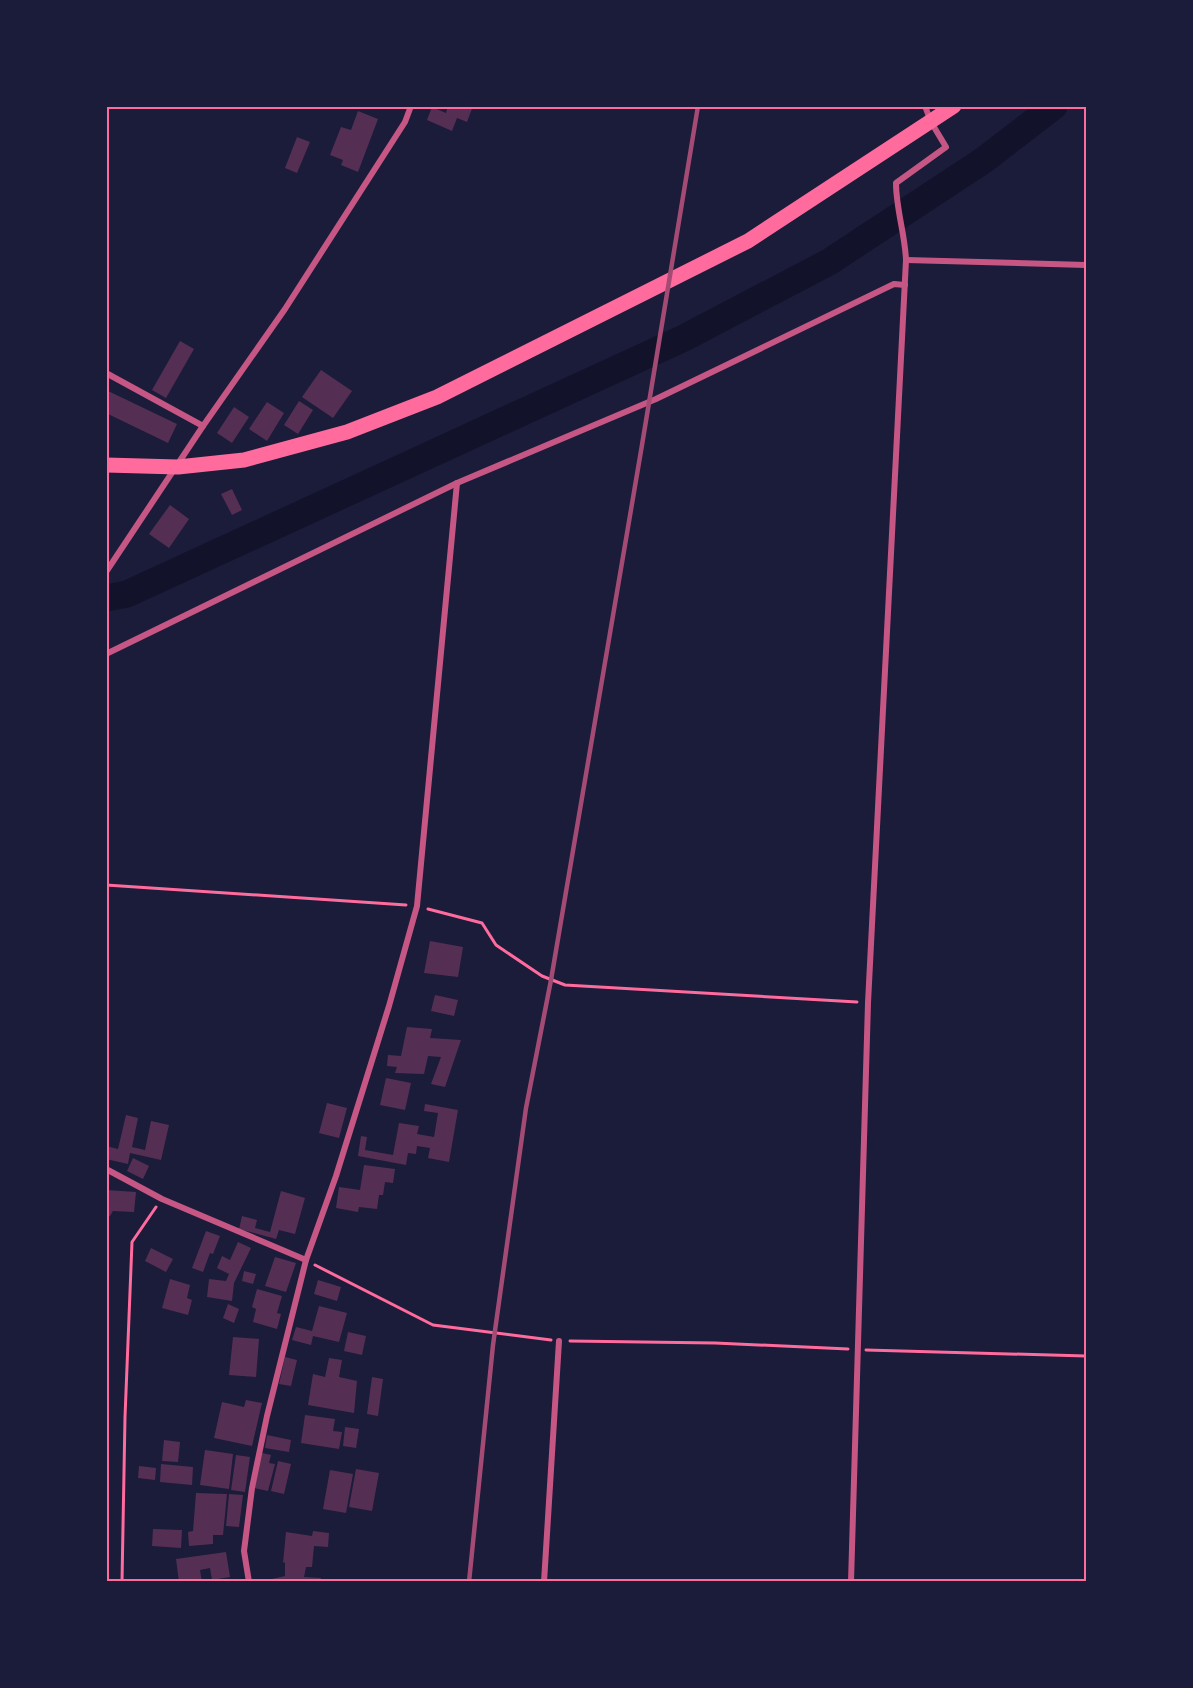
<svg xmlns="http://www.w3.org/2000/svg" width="1193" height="1688" font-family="Literata,serif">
	<rect width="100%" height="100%" fill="#1b1b3a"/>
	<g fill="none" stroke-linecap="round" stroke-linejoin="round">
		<!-- river -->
		<path stroke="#12122b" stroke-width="27" d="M106 598 127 594 684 338 829 262 984 160 1054 106"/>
	</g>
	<!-- building -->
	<g fill="#542f53">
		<path d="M448 106H473L467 122 457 118 452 131 427 120 432 107 446 113Z"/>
		<path d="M358 111 378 119 358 172 341 165 343 160 330 155 341 127 351 130Z"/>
		<path d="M297 137 310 142 297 173 285 168Z"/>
		<path d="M180 341 194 349 166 398 152 390Z"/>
		<path d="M321 370 352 391 333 418 302 397Z"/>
		<path d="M106 390 177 424 168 443 106 413Z"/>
		<path d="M299 401 313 410 298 434 284 425Z"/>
		<path d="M267 402 284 413 267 441 249 429Z"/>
		<path d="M234 407 249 417 232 443 217 433Z"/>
		<path d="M232 489 242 510 232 515 221 494Z"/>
		<path d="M170 505 189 519 169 548 149 534Z"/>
		<path d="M430 941 463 947 458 977 424 973Z"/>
		<path d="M435 995 458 1000 454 1016 431 1011Z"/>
		<path d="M407 1027 432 1029 430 1038 461 1040 445 1087 431 1084 441 1057 428 1056 424 1074 395 1073 397 1067 387 1066 388 1055 401 1056Z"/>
		<path d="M386 1078 411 1083 405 1110 380 1105Z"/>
		<path d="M327 1103 347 1108 339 1138 319 1133Z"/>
		<path d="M425 1104 458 1110 449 1162 428 1158 430 1148 417 1146 416 1154 408 1153 406 1165 358 1156 361 1136 367 1137 365 1150 393 1155 399 1123 419 1126 417 1134 434 1137 438 1113 424 1111Z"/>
		<path d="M126 1115 138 1118 132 1147 145 1150 151 1121 169 1125 161 1160 130 1153 128 1164 106 1159V1146L118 1149Z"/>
		<path d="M133 1158 149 1166 143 1179 127 1171Z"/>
		<path d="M364 1165 395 1169 393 1183 385 1182 383 1195H379L377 1209 359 1207 358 1212 336 1208 339 1187 360 1190Z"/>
		<path d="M106 1190 136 1192 134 1212 113 1211 110 1216H106Z"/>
		<path d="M281 1191 305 1198 295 1234 279 1230 276 1239 239 1229 242 1216 257 1220 255 1228 270 1232Z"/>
		<path d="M206 1231 220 1236 213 1254 210 1253 203 1272 192 1268Z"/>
		<path d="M238 1242 251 1248 234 1283 232 1301 207 1297 209 1279 226 1281 229 1274 217 1268 222 1256 230 1260Z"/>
		<path d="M151 1248 173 1259 166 1272 145 1261Z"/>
		<path d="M275 1257 296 1263 286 1292 265 1286Z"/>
		<path d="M244 1271 256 1274 253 1284 242 1281Z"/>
		<path d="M170 1279 190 1285 187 1298 192 1300 188 1315 162 1308Z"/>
		<path d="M318 1280 341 1287 337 1301 314 1294Z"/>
		<path d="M257 1289 282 1296 277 1313 281 1314 277 1329 253 1322 256 1309 252 1307Z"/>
		<path d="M228 1304 239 1309 234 1323 223 1318Z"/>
		<path d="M319 1306 347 1313 339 1342 313 1336 311 1345 292 1340 296 1327 312 1331Z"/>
		<path d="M348 1332 366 1336 362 1355 344 1351Z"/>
		<path d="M233 1337 259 1339 256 1377 229 1375Z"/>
		<path d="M285 1357 297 1360 291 1386 279 1384Z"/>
		<path d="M329 1358 342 1360 339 1377 357 1381 354 1413 308 1405 313 1374 325 1377Z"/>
		<path d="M372 1377 383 1379 378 1416 367 1414Z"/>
		<path d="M246 1400 262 1403 252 1446 214 1438 222 1402 244 1407Z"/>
		<path d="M305 1415 335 1419 333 1431 342 1432 339 1449 301 1443Z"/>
		<path d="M345 1427 359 1429 356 1448 343 1446Z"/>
		<path d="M267 1435 291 1440 289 1452 265 1448Z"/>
		<path d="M164 1440 180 1442 178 1462 162 1461Z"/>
		<path d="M205 1450 233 1454 229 1489 200 1485Z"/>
		<path d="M262 1453 271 1455 269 1463 275 1464 268 1491 254 1488Z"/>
		<path d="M236 1455 250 1457 245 1492 231 1490Z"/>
		<path d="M278 1461 291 1464 284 1494 271 1491Z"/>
		<path d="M161 1464 193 1467 192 1485 160 1482Z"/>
		<path d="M139 1466 156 1468 155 1480 138 1478Z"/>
		<path d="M356 1469 379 1473 372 1511 349 1507Z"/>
		<path d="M330 1470 353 1474 346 1513 323 1509Z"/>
		<path d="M196 1493 227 1494 223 1535H213V1544L189 1546 188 1532 193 1531Z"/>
		<path d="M229 1494 243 1495 239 1527 226 1526Z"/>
		<path d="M153 1529 182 1530 181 1548 152 1546Z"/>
		<path d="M313 1531 329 1533 328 1547 314 1546 312 1567H306L304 1577 321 1578 320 1582H259L285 1576V1562L283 1563 286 1532 312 1536Z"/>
		<path d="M226 1552 230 1577 212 1580 210 1568 200 1570 202 1582H179L176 1559Z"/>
	</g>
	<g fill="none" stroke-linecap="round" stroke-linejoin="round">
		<!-- path -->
		<g stroke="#ff6b9d" stroke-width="3">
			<path d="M106 885 406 905"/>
			<path d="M428 909 482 923 496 945 542 976 565 985 857 1002"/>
			<path d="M315 1265 433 1325 551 1340"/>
			<path d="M570 1341 715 1343 848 1349"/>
			<path d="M866 1350 1086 1356"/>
			<path d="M122 1582 125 1417 132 1242 156 1207"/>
		</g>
		<!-- minor -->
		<g stroke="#c65784" stroke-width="6">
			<path d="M906 260 1086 265"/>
			<path d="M106 373 203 426"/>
			<path d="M106 572 203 426 285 309 405 122 411 106"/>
			<path d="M106 654 457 483 656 399 894 284 905 285"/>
			<path d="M106 1169 162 1199 306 1260"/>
			<path d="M249 1582 244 1551 252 1488 267 1416 306 1260 336 1176 389 1006 417 906 457 483"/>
			<path d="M544 1582 559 1341"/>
			<path d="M851 1582 868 1003 906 260C905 234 896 209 896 183L946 147 931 122 925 106"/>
		</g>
		<!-- primary -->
		<path stroke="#ff6b9d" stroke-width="15" d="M106 465 178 467 244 460 347 432 437 397 748 241 954 106"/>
		<!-- rail -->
		<path stroke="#a44b75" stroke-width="4.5" d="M469 1582 493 1345 526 1108 551 980 642 445 698 106"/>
	</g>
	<!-- border -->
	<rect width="1193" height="1688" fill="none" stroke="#1b1b3a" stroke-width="216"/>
	<rect x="108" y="108" width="977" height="1472" fill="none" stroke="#ff6b9d" stroke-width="2"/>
</svg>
